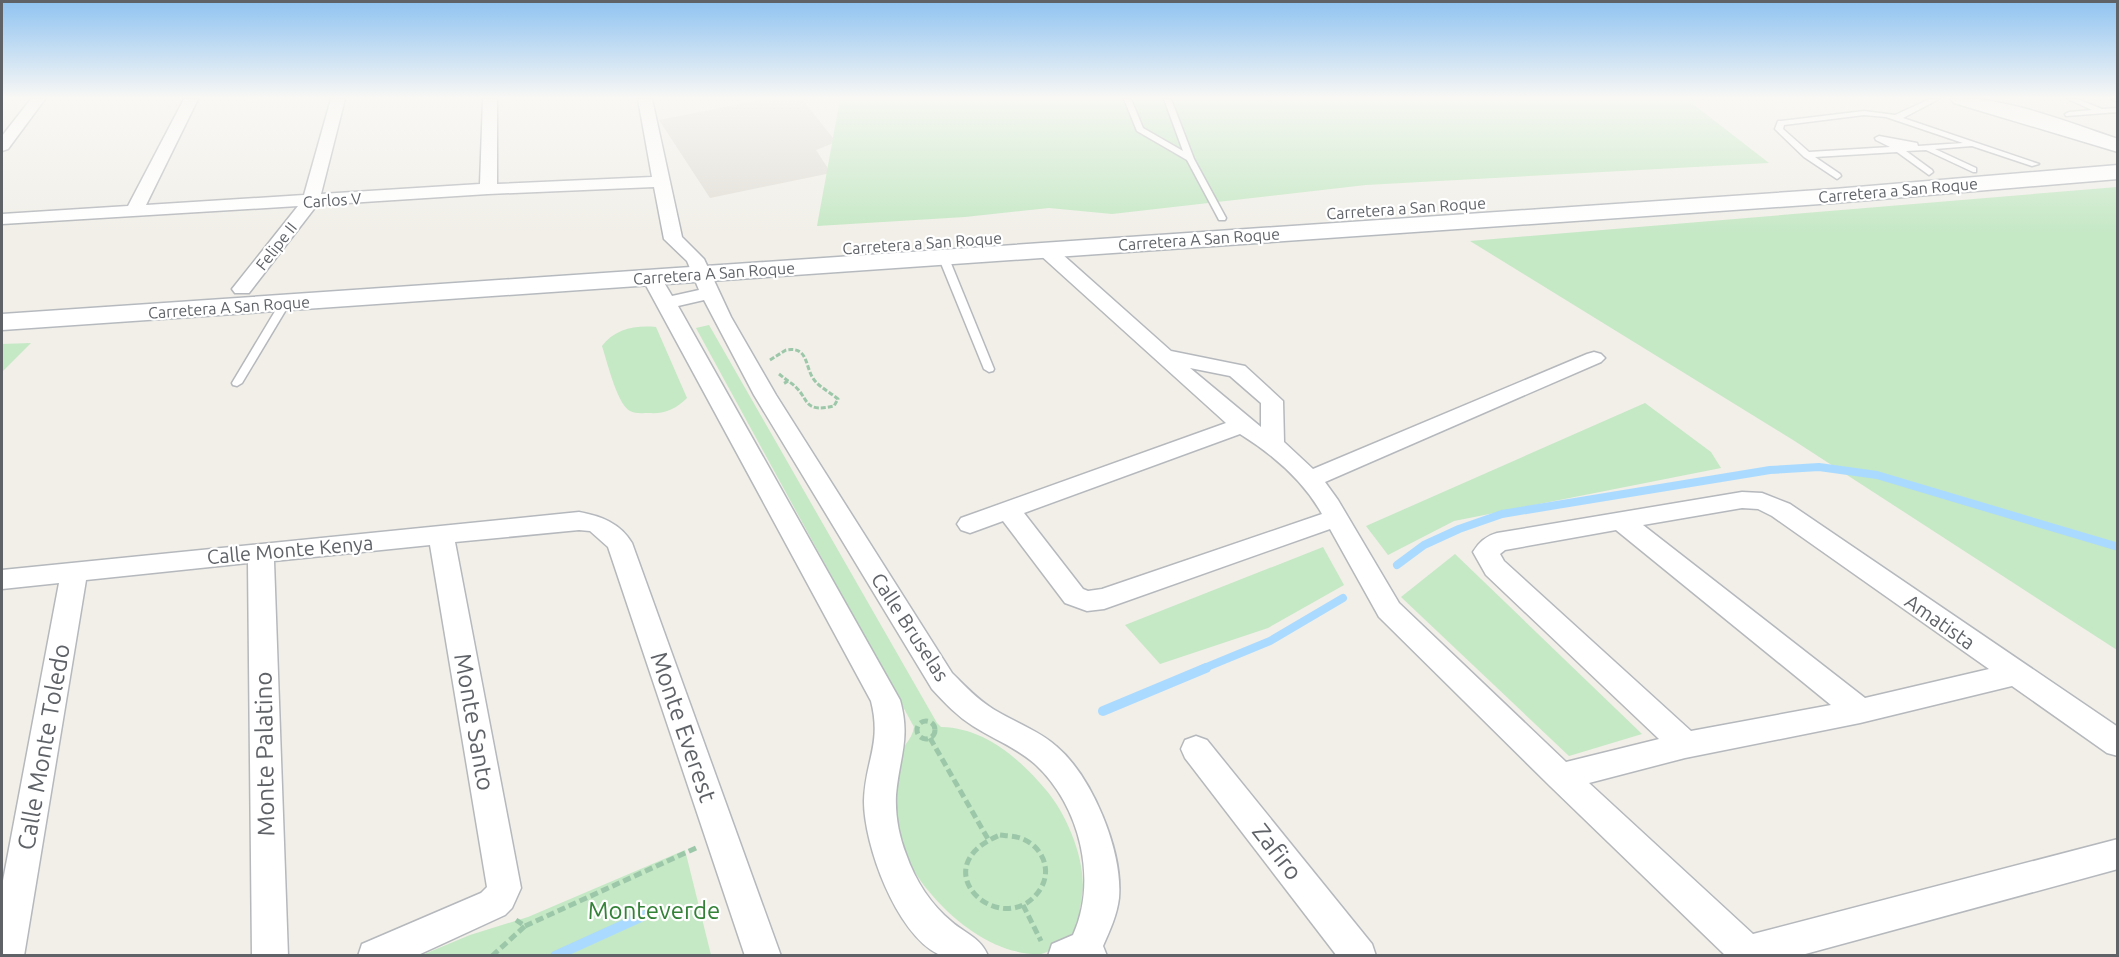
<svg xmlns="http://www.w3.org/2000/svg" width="2119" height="957" font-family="Ubuntu,sans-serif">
	<rect width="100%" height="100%" fill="#f1efe8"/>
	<!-- education -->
	<path fill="#e1ded6" d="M765 99H802L836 142 816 150 831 173 710 198 659 120Z"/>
	<!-- green -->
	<g fill="#c5e8c5">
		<path d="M840 99H1701L1693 104 1769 163 1366 185 1112 214 1049 208 965 217 817 226Z"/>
		<path d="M2117 187V650L1793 440 1470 241Z"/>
		<path d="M709 325 937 723 941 727C985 728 1019 758 1046 790 1068 816 1087 863 1082 896 1080 905 1080 919 1077 927 1072 939 1053 951 1041 954 973 957 897 872 891 812 890 801 892 772 895 762 900 748 912 741 914 727L696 328Z"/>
		<path d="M656 327 687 398C676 409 665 414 649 413 643 413 635 414 630 411 617 404 607 361 602 346 615 329 635 325 656 327Z"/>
		<path d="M31 343 2 372V344Z"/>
		<path d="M1645 403 1711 452 1721 468 1454 521 1388 555 1366 526Z"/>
		<path d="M1323 547 1344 585 1268 628 1160 664 1125 625Z"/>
		<path d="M1455 554 1642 734 1569 756 1401 597Z"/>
		<path d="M685 850 711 955H422L470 935 528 917Z"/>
	</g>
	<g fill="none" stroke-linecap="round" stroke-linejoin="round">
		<!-- stream-far1 -->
		<g stroke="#aadaff" stroke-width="8">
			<path d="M1397 565 1424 545 1459 529 1502 514 1770 470 1819 467 1877 475 2118 547"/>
			<path d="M1202 669 1270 641 1343 598"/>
		</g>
		<!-- stream -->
		<g stroke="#aadaff" stroke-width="10">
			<path d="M1103 711 1206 668"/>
			<path d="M555 956 654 911"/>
		</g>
		<!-- lane casing -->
		<g stroke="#b5b8bc" stroke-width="3">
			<g id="lane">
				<path d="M1124 99H1131L1143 128 1183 151 1164 99H1171L1194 159 1226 218 1225 220H1219L1218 218 1187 160 1137 131Z"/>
				<path d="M1930 99H1939L1903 118 2039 164 2032 166 1972 146 1935 149 1976 168V172H1973L1926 150 1906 151 1932 170 1933 172 1929 175 1897 152 1815 157 1840 174 1841 176 1837 179 1804 157 1775 129 1778 121H1781L1864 111 1895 115ZM1864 115 1886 117 1963 143 1918 146 1917 143 1879 136 1875 138 1876 140 1890 147 1809 152 1783 129 1784 125Z"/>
				<path d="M2068 99H2077L2102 109 2118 108V112L2066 116 2065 114 2069 112 2092 110Z"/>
				<path d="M2111 99H2118V102Z"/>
				<path d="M943 253 948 256 994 369 993 371 989 372 984 369 938 256Z"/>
				<path d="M285 300 290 303 242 383 237 386 233 385 232 383 280 303Z"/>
			</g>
		</g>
		<!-- street casing -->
		<g stroke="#b5b8bc" stroke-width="3">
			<g id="street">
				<path d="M31 99H45L8 149 2 151V136Z"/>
				<path d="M184 99H198L146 205 304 195 331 99H345L321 194 480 184 483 99H497V184L652 177 638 99H652L682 237 704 259 731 317 776 395 952 673C965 686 977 699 993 709 1014 722 1038 730 1056 746 1092 776 1123 851 1119 898 1117 915 1110 930 1103 946L1107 956H1048L1052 944 1073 935C1098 880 1080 806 1036 765 1018 748 993 739 973 726 957 716 945 703 932 689L754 395 704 300 678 306 900 700C911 739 899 758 896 795 895 815 899 836 906 854 915 880 931 905 952 922 966 934 981 938 988 956 977 956 947 957 938 954 896 933 864 845 864 801 865 761 882 744 871 701L642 278 645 274H659L672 296 699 290 687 261 664 239 654 187 488 194 317 205 249 293H235L232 289 298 206 2 224V214L128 206Z"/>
				<path d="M1046 244 1053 246 1171 351 1245 366 1283 401 1284 442 1313 469 1587 354 1594 352 1601 354 1605 358 1601 362 1325 482 1338 500 1399 603 1566 762 1659 739 1486 575 1473 552C1479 542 1486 536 1497 533L1742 492 1762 493 1790 504 2118 727V756L2107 753 2012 686 1860 723 1685 758 1589 783 1753 934 2118 839V869L1798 956H1726L1550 786 1379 617 1330 529 1104 609 1087 611 1065 603 1003 521 970 533 961 530 957 524 961 518 1226 423 1039 254 1037 250 1039 246ZM1190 368 1230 376 1261 403V427ZM1240 434C1272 454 1303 480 1322 514L1102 589 1088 591 1083 589 1024 513ZM1742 508 1758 509 1772 516 1989 669 1865 698 1643 525ZM1616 530 1831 705 1691 731 1504 561 1500 554 1505 550Z"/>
				<path d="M579 512C601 516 620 523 632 543L781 956H745L608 547 590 531 579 530 455 542 521 888 512 908 505 915 416 956H358L362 944 481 893 487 887 430 545 274 561 288 956H252L248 563 86 580 24 956H2V886L59 583 2 589V570Z"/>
				<path d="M1196 736 1207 740 1372 944 1376 956H1337L1185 758 1181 749 1185 740Z"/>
			</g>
		</g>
		<!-- secondary casing -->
		<g stroke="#b6babf" stroke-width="3">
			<g id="secondary">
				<path d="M1951 99C1998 94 2071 123 2118 139V152L1954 103Z"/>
				<path d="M2118 165V179L1834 203 2 330V314L1834 189Z"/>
			</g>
		</g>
		<!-- path-far1 -->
		<g stroke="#9cc7a9" stroke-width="3" stroke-dasharray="5 2" stroke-linecap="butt">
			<path d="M770 360 786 350C810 346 804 368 815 381 821 388 831 393 838 399L834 406C799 414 812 396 788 381L783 384"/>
			<path d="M779 374 788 381"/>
		</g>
		<!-- path -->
		<g stroke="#9cc7a9" stroke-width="5" stroke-dasharray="8 4" stroke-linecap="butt">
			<circle cx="926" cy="730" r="9"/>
			<path d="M930 738 988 839"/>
			<path d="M1000 835C1007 836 1016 836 1023 839 1042 847 1052 869 1041 888 1006 945 917 869 1000 835Z"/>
			<path d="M1023 905 1041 941"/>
			<path d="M525 926 696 848"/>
			<path d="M492 956 525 926 516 920"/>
		</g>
		<!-- lane -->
		<use href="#lane" fill="#fff" fill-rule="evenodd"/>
		<!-- street -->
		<use href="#street" fill="#fff" fill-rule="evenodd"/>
		<!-- secondary -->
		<use href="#secondary" fill="#fff" fill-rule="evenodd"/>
	</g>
	<!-- sky -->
	<linearGradient id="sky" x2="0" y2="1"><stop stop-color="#8fc3f1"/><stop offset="0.42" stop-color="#f9f8f5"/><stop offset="1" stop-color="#f9f8f5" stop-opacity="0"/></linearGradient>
	<rect width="2119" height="233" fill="url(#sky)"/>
	<g text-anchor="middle" stroke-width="4.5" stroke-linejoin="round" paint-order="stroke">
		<!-- far-street labels -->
		<g font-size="16" fill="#5f6368" stroke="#fff">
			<text transform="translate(1898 190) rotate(-5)" y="6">Carretera a San Roque</text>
			<text transform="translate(332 200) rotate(-4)" y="6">Carlos V</text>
			<text transform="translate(1406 208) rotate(-4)" y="6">Carretera a San Roque</text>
			<text transform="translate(1199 239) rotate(-4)" y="6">Carretera A San Roque</text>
			<text transform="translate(922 243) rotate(-4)" y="6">Carretera a San Roque</text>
			<text transform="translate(276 246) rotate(-52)" y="6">Felipe II</text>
			<text transform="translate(714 273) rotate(-4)" y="6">Carretera A San Roque</text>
			<text transform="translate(229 307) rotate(-4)" y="6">Carretera A San Roque</text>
		</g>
		<!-- street labels -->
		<g font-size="20" fill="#5f6368" stroke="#fff">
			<text transform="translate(290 550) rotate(-5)" y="7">Calle Monte Kenya</text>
			<text transform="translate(1940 622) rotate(35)" y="7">Amatista</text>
			<text transform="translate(910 627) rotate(57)" y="7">Calle Bruselas</text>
		</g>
		<!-- near-street labels -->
		<g font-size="24" fill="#5f6368" stroke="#fff">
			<text transform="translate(474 722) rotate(80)" y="8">Monte Santo</text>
			<text transform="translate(683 727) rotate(71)" y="8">Monte Everest</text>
			<text transform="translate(44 747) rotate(-80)" y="8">Calle Monte Toledo</text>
			<text transform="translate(265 754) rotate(-91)" y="8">Monte Palatino</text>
			<text transform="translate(1277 852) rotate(52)" y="8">Zafiro</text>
		</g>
		<!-- near-park labels -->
		<g font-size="24" fill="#348238" stroke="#fff">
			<text x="654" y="919">Monteverde</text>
		</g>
	</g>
	<!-- border -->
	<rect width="2119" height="957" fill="none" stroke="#5f6368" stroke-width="6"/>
</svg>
